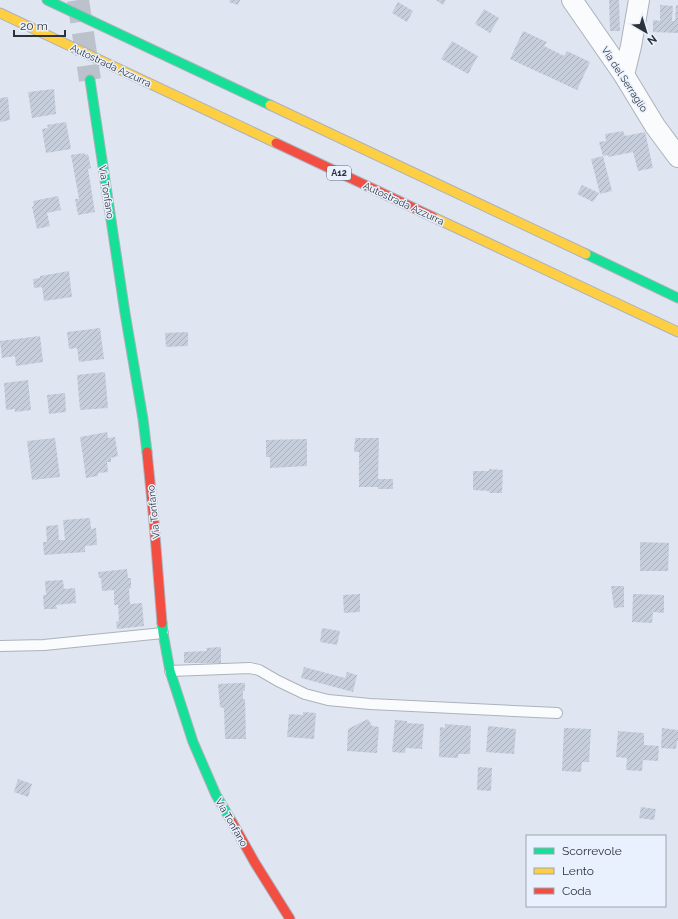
<svg xmlns="http://www.w3.org/2000/svg" width="678" height="919" font-family="Raleway,sans-serif">
	<defs>
		<pattern id="building-hatch" width="6" height="6" patternUnits="userSpaceOnUse"><rect width="6" height="6" fill="#c6cedc"/><path d="M-1 1l2-2M0 6l6-6M5 7l2-2" fill="none" stroke="#aab1be"/></pattern>
	</defs>
	<rect width="100%" height="100%" fill="#dfe6f1"/>
	<!-- building -->
	<g fill="url(#building-hatch)">
		<path d="M230 0H240L238 5 229 2Z"/>
		<path d="M436 0H446L443 5Z"/>
		<path d="M609 0H619L620 31H610Z"/>
		<path d="M398 2 413 11 407 22 392 13Z"/>
		<path d="M660 5 673 6 672 21H675L676 5H678V33L653 32V20L660 21Z"/>
		<path d="M484 9 499 18 490 33 475 24Z"/>
		<path d="M523 31 547 42 544 46 564 56 567 51 590 62 577 90 510 59Z"/>
		<path d="M452 41 478 56 468 74 441 59Z"/>
		<path d="M54 89 56 114 32 118 28 92Z"/>
		<path d="M8 97 10 120 0 122V98Z"/>
		<path d="M66 122 71 149 46 153 42 129 48 128 47 125Z"/>
		<path d="M623 131 625 136 645 132 653 168 638 171 633 152 608 157V155L603 156 599 142 606 141 605 134Z"/>
		<path d="M85 153V155L88 154 91 168 88 169 95 212 78 215 75 199H79L71 155Z"/>
		<path d="M603 156 612 191 600 194 591 159Z"/>
		<path d="M582 185 599 193 593 202 577 194Z"/>
		<path d="M58 196 61 210 47 213 50 226 37 229 32 207 34 206 33 201Z"/>
		<path d="M69 271 72 297 44 301 42 287 34 288 33 279 40 278V276Z"/>
		<path d="M100 328 104 359 79 362 77 348 69 349 67 332Z"/>
		<path d="M188 332V346L166 347 165 333Z"/>
		<path d="M40 336 43 362 16 366 15 356 2 358 0 341Z"/>
		<path d="M105 372 108 408 80 410 77 375Z"/>
		<path d="M28 380 31 410 15 412V409L6 410 4 383Z"/>
		<path d="M65 393 66 412 49 414 47 395Z"/>
		<path d="M107 432 108 438 115 437 118 456 111 458V462H107L108 472 98 473V476L86 478 80 437Z"/>
		<path d="M55 438 60 477 32 480 27 441Z"/>
		<path d="M355 438H379L378 479H393V489H378V487H359V452H354Z"/>
		<path d="M307 439V466L270 468V457H266V440Z"/>
		<path d="M489 469 503 470 502 493H489V491L473 490V471H489Z"/>
		<path d="M90 518 91 529 96 528 97 545 85 546V552L44 555 43 542H47L46 526 58 525 59 540H65L63 520Z"/>
		<path d="M640 542 669 543 668 571H640Z"/>
		<path d="M127 569 128 578H131V588L129 589 130 604 142 603 144 626 117 629 116 622 119 621 118 605H114V590L102 591 101 578H99L98 572Z"/>
		<path d="M63 580 64 589 75 588 76 603 56 605 57 609H44L43 595H46L45 581Z"/>
		<path d="M611 586H624V607L614 608Z"/>
		<path d="M360 594V612L344 613 343 595Z"/>
		<path d="M633 594 664 595V613L653 612 652 623 632 622Z"/>
		<path d="M322 628 340 631 337 645 320 642Z"/>
		<path d="M221 647V663H184V652L207 651 206 648Z"/>
		<path d="M304 667 345 678 347 672 357 675 353 692 301 678Z"/>
		<path d="M238 683H245V691H243V699H245L246 739H225L224 708 220 707 218 684Z"/>
		<path d="M303 712 316 713 314 739 287 737 289 714 303 715Z"/>
		<path d="M368 719 372 726 379 727 377 753 347 751 348 729Z"/>
		<path d="M395 720 407 721V723L424 724 422 749 406 748 405 753 392 752Z"/>
		<path d="M445 724 471 726 470 754H458V758L439 757 440 727 445 728Z"/>
		<path d="M488 726 516 729 514 754 486 752Z"/>
		<path d="M564 728 591 729 589 762H582L581 772 562 771Z"/>
		<path d="M662 728 678 730V741H677L676 749 661 748Z"/>
		<path d="M618 731 644 733V745L659 746 658 761 643 760 642 771 626 770 627 758 616 757Z"/>
		<path d="M478 767 492 768 491 791 477 790Z"/>
		<path d="M18 779 32 784 28 797 14 792Z"/>
		<path d="M641 807 656 809 654 820 639 818Z"/>
	</g>
	<g fill="none" stroke-linecap="round" stroke-linejoin="round">
		<!-- secondary-tunnel -->
		<path stroke="#bbc2cc" stroke-width="22" stroke-dasharray="22 11" stroke-linecap="butt" d="M78 0 90 80"/>
		<!-- lane casing -->
		<g stroke="#adb2bb" stroke-width="12">
			<g id="lane">
				<path d="M0 646 44 645 163 633"/>
				<path d="M170 671 250 668 259 670 278 681 305 694 328 700 370 704 557 713"/>
			</g>
		</g>
		<!-- street casing -->
		<g stroke="#adb2bb" stroke-width="22">
			<g id="street">
				<path d="M572 0 624 75 655 126 678 157"/>
				<path d="M624 75 631 46 639 0"/>
			</g>
		</g>
		<!-- fast casing -->
		<g stroke="#adb2bb" stroke-width="11">
			<g id="fast">
				<path d="M47 0 270 105"/>
				<path d="M90 80 125 313 143 419 147 452"/>
				<path d="M586 254 678 298"/>
				<path d="M162 623 163 633 170 671 193 742 216 795 232 822"/>
			</g>
		</g>
		<!-- slow casing -->
		<g stroke="#adb2bb" stroke-width="11">
			<g id="slow">
				<path d="M0 13 276 143"/>
				<path d="M270 105 586 254"/>
				<path d="M433 217 678 332"/>
			</g>
		</g>
		<!-- jam casing -->
		<g stroke="#adb2bb" stroke-width="11">
			<g id="jam">
				<path d="M276 143 433 217"/>
				<path d="M147 452 154 522 162 623"/>
				<path d="M232 822 255 863 290 919"/>
			</g>
		</g>
		<!-- lane -->
		<use href="#lane" stroke="#fafbfd" stroke-width="10"/>
		<!-- street -->
		<use href="#street" stroke="#fafbfd" stroke-width="20"/>
		<!-- fast -->
		<use href="#fast" stroke="#16e098" stroke-width="9"/>
		<!-- slow -->
		<use href="#slow" stroke="#ffcf43" stroke-width="9"/>
		<!-- jam -->
		<use href="#jam" stroke="#f24e42" stroke-width="9"/>
	</g>
	<g text-anchor="middle" stroke-width="3" stroke-linejoin="round" paint-order="stroke">
		<!-- shield labels -->
		<rect fill="#e9f1fe" stroke="#656b75" stroke-width="1" x="327" y="166" width="24" height="14" rx="3"/>
		<g font-size="9" font-weight="bold" fill="#2d323a">
			<text x="339" y="176">A12</text>
		</g>
		<!-- street labels -->
		<g font-size="10" fill="#2d323a" stroke="#e9f1fe">
			<text transform="translate(111 65) rotate(25)" y="4">Autostrada Azzurra</text>
			<text transform="translate(625 79) rotate(57)" y="4">Via del Serraglio</text>
			<text transform="translate(107 192) rotate(81)" y="4">Via Tonfano</text>
			<text transform="translate(404 203) rotate(25)" y="4">Autostrada Azzurra</text>
			<text transform="translate(153 512) rotate(-96)" y="4">Via Tonfano</text>
			<text transform="translate(232 822) rotate(60)" y="4">Via Tonfano</text>
		</g>
	</g>
	<!-- legend -->
	<rect x="526" y="835" width="140" height="72" fill="#e9f1fe" stroke="#9ea5b0"/>
	<rect x="534" y="848" width="20" height="6" fill="#16e098" stroke="#9ea5b0"/>
	<text x="562" y="855" font-size="12" fill="#2d323a">Scorrevole</text>
	<rect x="534" y="868" width="20" height="6" fill="#ffcf43" stroke="#9ea5b0"/>
	<text x="562" y="875" font-size="12" fill="#2d323a">Lento</text>
	<rect x="534" y="888" width="20" height="6" fill="#f24e42" stroke="#9ea5b0"/>
	<text x="562" y="895" font-size="12" fill="#2d323a">Coda</text>
	<!-- north arrow -->
	<g transform="translate(646 32) rotate(142)" stroke="#e9f1fe" stroke-width="3" paint-order="stroke">
	<path d="M0-3L7 15L0 10L-7 15Z" fill="#2d323a"/>
	<text y="-6" font-size="11" font-weight="bold" text-anchor="middle" fill="#2d323a">N</text>
	</g>
	<!-- scale -->
	<path d="M14 30v6h51v-6" fill="none" stroke="#2d323a" stroke-width="2"/>
	<text x="20" y="30" font-size="12" fill="#2d323a" stroke="#e9f1fe" stroke-width="3" paint-order="stroke">20 m</text>
</svg>
